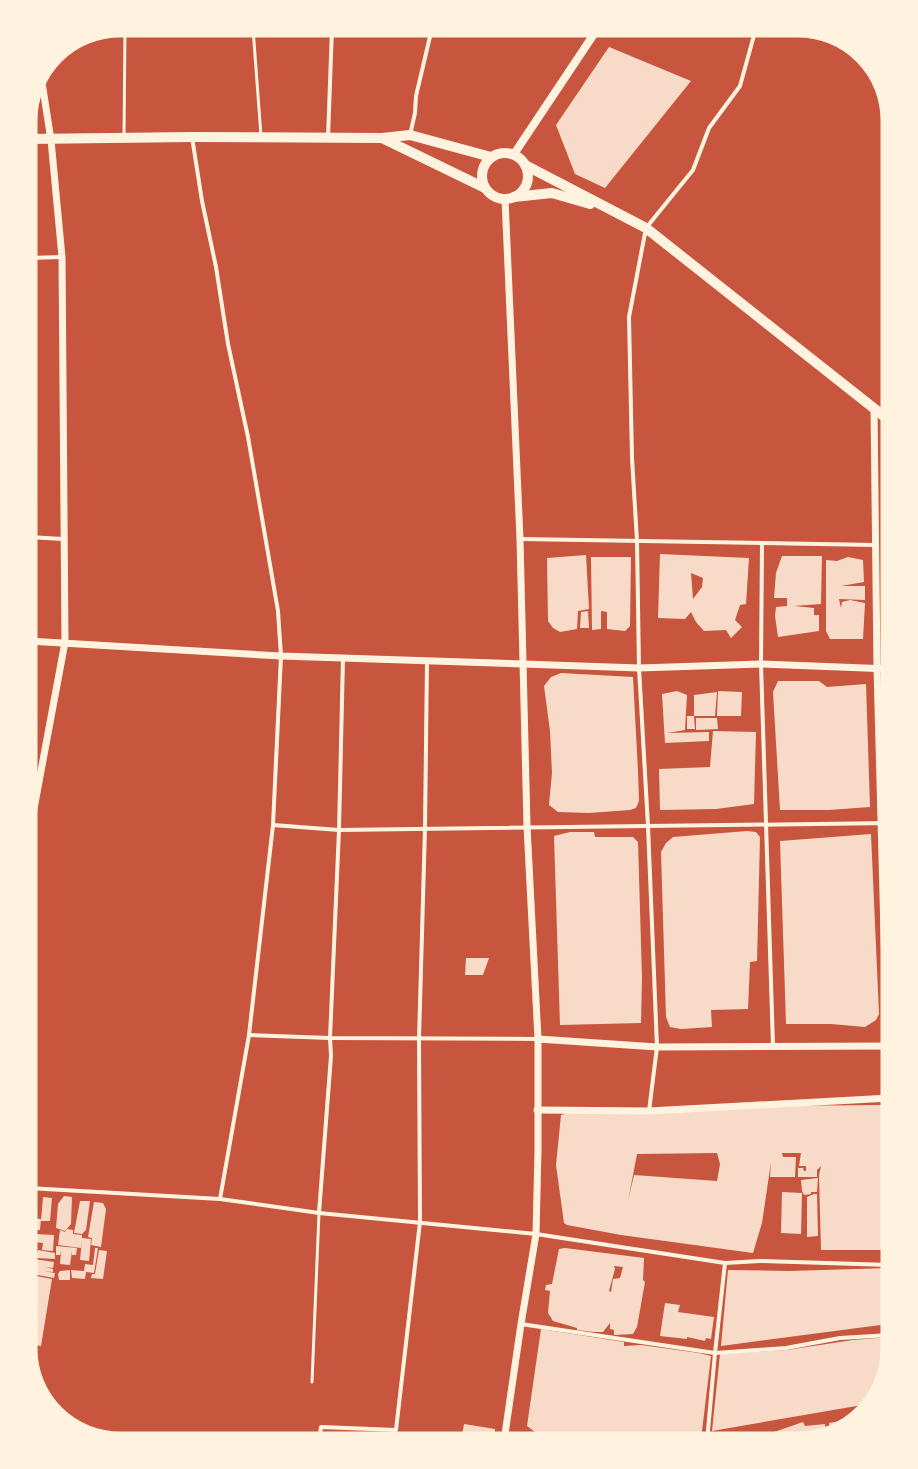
<svg xmlns="http://www.w3.org/2000/svg" width="918" height="1469" font-family="'Fira Sans Condensed',sans-serif">
	<rect width="100%" height="100%" fill="#c8553d"/>
	<!-- building -->
	<g fill="#f7dbc8" fill-rule="evenodd">
		<path d="M609 47 691 81 605 188 575 174 556 125Z"/>
		<path d="M660 554 749 558 746 604 740 605 735 620 742 627 731 638 726 630 704 631 696 622 691 612 685 619 658 618ZM691 573 703 578 702 587 693 599Z"/>
		<path d="M586 555 589 609 578 611 577 629 560 632 553 628 548 621 547 558Z"/>
		<path d="M782 556H822L821 604 794 606 814 608V615H819V631L778 637 775 616 776 607 787 606V598H774L776 573Z"/>
		<path d="M591 557H631L630 626 625 631 607 629V612L601 611V629L592 630Z"/>
		<path d="M848 557 863 560 864 582 841 586H865V600L839 599 841 608 842 602 850 600 865 603 863 639H830L826 631V560L837 561Z"/>
		<path d="M588 611 589 628H580L581 612Z"/>
		<path d="M561 673 633 677 638 771 639 801 636 808 630 810 589 813 558 812 549 805 552 773 550 731 544 686 551 677Z"/>
		<path d="M778 681H819L827 687 866 684 870 807 829 810H780L773 692Z"/>
		<path d="M677 691 687 695 685 730 667 733 709 732V741L665 743 662 694Z"/>
		<path d="M718 691 742 692 741 716H717Z"/>
		<path d="M717 692 715 716H694V695Z"/>
		<path d="M687 716H694L695 729H687Z"/>
		<path d="M696 718H717L718 729 696 730Z"/>
		<path d="M713 731 756 732 754 804 716 809 660 810 659 769 710 767Z"/>
		<path d="M747 831 756 832 760 837 757 961 750 962 748 1009 711 1010 712 1027 681 1029 670 1027 666 1017 661 852 666 843 673 837Z"/>
		<path d="M570 832H594L595 837H633L638 842 642 978 641 1023 560 1025 554 836Z"/>
		<path d="M871 834 879 1014 876 1020 865 1027 831 1024H786L780 841Z"/>
		<path d="M466 958H489L483 975H465Z"/>
		<path d="M884 1105 887 1110 888 1179 885 1182 886 1206H890L888 1221H890V1228L887 1231 885 1241 882 1245 881 1250H821L819 1175 821 1166 817 1170V1177H798V1168H803L804 1171H806V1166H799L801 1153H782L783 1157H796L795 1177H770L771 1162 762 1223 753 1253 621 1235 567 1225 564 1223 556 1165 561 1115 567 1113 770 1106ZM717 1153 720 1164 717 1181 634 1175 628 1201 637 1154Z"/>
		<path d="M818 1178 817 1192H811V1194L804 1195 802 1191 801 1180Z"/>
		<path d="M782 1192 802 1193 801 1234 781 1233Z"/>
		<path d="M814 1194H817L818 1236 807 1237V1197Z"/>
		<path d="M64 1196 72 1197 71 1224 65 1231 56 1228 58 1204Z"/>
		<path d="M43 1197 52 1198 50 1221H41Z"/>
		<path d="M80 1201H90L86 1230 82 1234 74 1233Z"/>
		<path d="M28 1202 32 1203 29 1227H28Z"/>
		<path d="M94 1202 103 1203 106 1209 101 1247 91 1245 92 1238 88 1237Z"/>
		<path d="M32 1218 41 1219 40 1230H31Z"/>
		<path d="M67 1229 73 1230V1234L82 1235V1238L91 1239 89 1261 80 1260 82 1240 81 1248 58 1245 60 1230 65 1232Z"/>
		<path d="M28 1232 33 1234 34 1242 31 1243 34 1245 36 1243V1249H30Z"/>
		<path d="M34 1234 54 1235 53 1251 42 1250 43 1243 34 1242Z"/>
		<path d="M56 1246 77 1248 76 1255H72V1251L70 1265 60 1264 61 1251 60 1255H56Z"/>
		<path d="M95 1248H98L94 1273 86 1272 85 1279 72 1278 71 1270 84 1271 85 1264 93 1265Z"/>
		<path d="M565 1248 644 1258 643 1280 645 1282 637 1327 633 1334 614 1335V1330L610 1329V1323L603 1332H594L577 1330V1328L553 1321 548 1313 550 1291 545 1290 546 1285 552 1284 559 1249ZM614 1266 623 1267 620 1278 613 1279 611 1292 609 1291 615 1269Z"/>
		<path d="M38 1250 55 1253V1259L36 1258Z"/>
		<path d="M99 1250 107 1251 103 1279 91 1278 92 1274H95Z"/>
		<path d="M28 1259 32 1260 29 1278H28Z"/>
		<path d="M34 1259 54 1262 53 1268 45 1267 53 1269V1272L44 1271 55 1273 54 1278 32 1274 33 1269 37 1270V1266L34 1265Z"/>
		<path d="M890 1268V1311L888 1324 721 1346 728 1270 789 1271Z"/>
		<path d="M70 1270V1280H59L58 1274 60 1271Z"/>
		<path d="M31 1275 52 1279 41 1346 28 1344V1291Z"/>
		<path d="M665 1303 680 1305 678 1312 714 1317 711 1339 706 1338 705 1341 687 1337V1339L660 1336Z"/>
		<path d="M541 1329 624 1342V1346L641 1345 699 1353 711 1356 701 1439 698 1441H557L542 1437 531 1429 527 1426Z"/>
		<path d="M890 1337V1349L878 1395 868 1404 712 1431 720 1354 787 1350 853 1340Z"/>
		<path d="M852 1419 839 1431 831 1433 829 1423Z"/>
		<path d="M803 1422 805 1426 825 1424 826 1434 798 1441H776L774 1432Z"/>
		<path d="M464 1424 495 1429 494 1441H461Z"/>
		<path d="M771 1433 772 1441 722 1440Z"/>
	</g>
	<g fill="none" stroke-linecap="round" stroke-linejoin="round">
		<!-- service -->
		<g stroke="#fff3e0" stroke-width="3">
			<path d="M253 28 261 136"/>
			<path d="M124 136 125 28"/>
			<path d="M312 1382 319 1213"/>
		</g>
		<!-- minor -->
		<g stroke="#fff3e0" stroke-width="4">
			<path d="M410 135 415 113 416 96 432 28"/>
			<path d="M192 137 202 201 216 267 228 344 248 437 278 611 281 656 273 825 249 1035 220 1199"/>
			<path d="M328 138 332 28"/>
			<path d="M28 258 62 257"/>
			<path d="M28 537 63 539"/>
			<path d="M520 539 875 545"/>
			<path d="M762 543 761 664 773 1046"/>
			<path d="M273 825 339 830 890 823"/>
			<path d="M249 1035 330 1038 538 1039"/>
			<path d="M649 1111 657 1047 648 826 639 668 637 541 632 458 629 317 646 228 693 170 709 128 740 86 756 28"/>
			<path d="M28 1188 220 1199 319 1213 536 1234 725 1263 760 1261 890 1265"/>
			<path d="M319 1213 331 1056 330 1038 339 830 343 658"/>
			<path d="M521 1324 715 1353 786 1348 840 1338 890 1335"/>
			<path d="M319 1441 321 1427 396 1430 420 1222 419 1039 425 828 427 661"/>
			<path d="M707 1441 715 1353 725 1263"/>
		</g>
		<!-- tertiary -->
		<g stroke="#fff3e0" stroke-width="7">
			<path d="M874 408 877 668 887 1046 890 1073"/>
			<path d="M28 641 281 656 523 664 639 668 761 664 890 669"/>
			<path d="M28 841 65 642 62 257 51 140 41 76"/>
			<path d="M538 1039 657 1047 890 1046"/>
			<path d="M537 1110 649 1111 890 1098"/>
			<path d="M504 1441 521 1324 536 1234 538 1151V1039L527 826 520 539 505 199"/>
		</g>
		<!-- secondary -->
		<path stroke="#fff3e0" stroke-width="8" d="M514 154 598 28"/>
		<!-- trunk -->
		<g stroke="#fff3e0" stroke-width="10">
			<path d="M382 138 485 188"/>
			<path d="M28 139 192 137 382 138 410 135 491 157"/>
			<circle cx="505" cy="176" r="23"/>
			<path d="M525 165 646 228 890 421"/>
			<path d="M514 197 552 193 590 204"/>
		</g>
	</g>
	<!-- crop -->
	<path d="M0 0H918V1469H0ZM120 35H798A85 85 0 0 1 883 120V1349A85 85 0 0 1 798 1434H120A85 85 0 0 1 35 1349V120A85 85 0 0 1 120 35Z" fill="#fff3e0" fill-rule="evenodd"/>
	<path fill="none" stroke="#fff3e0" stroke-width="5" d="M120 35H798A85 85 0 0 1 883 120V1349A85 85 0 0 1 798 1434H120A85 85 0 0 1 35 1349V120A85 85 0 0 1 120 35Z"/>
</svg>
